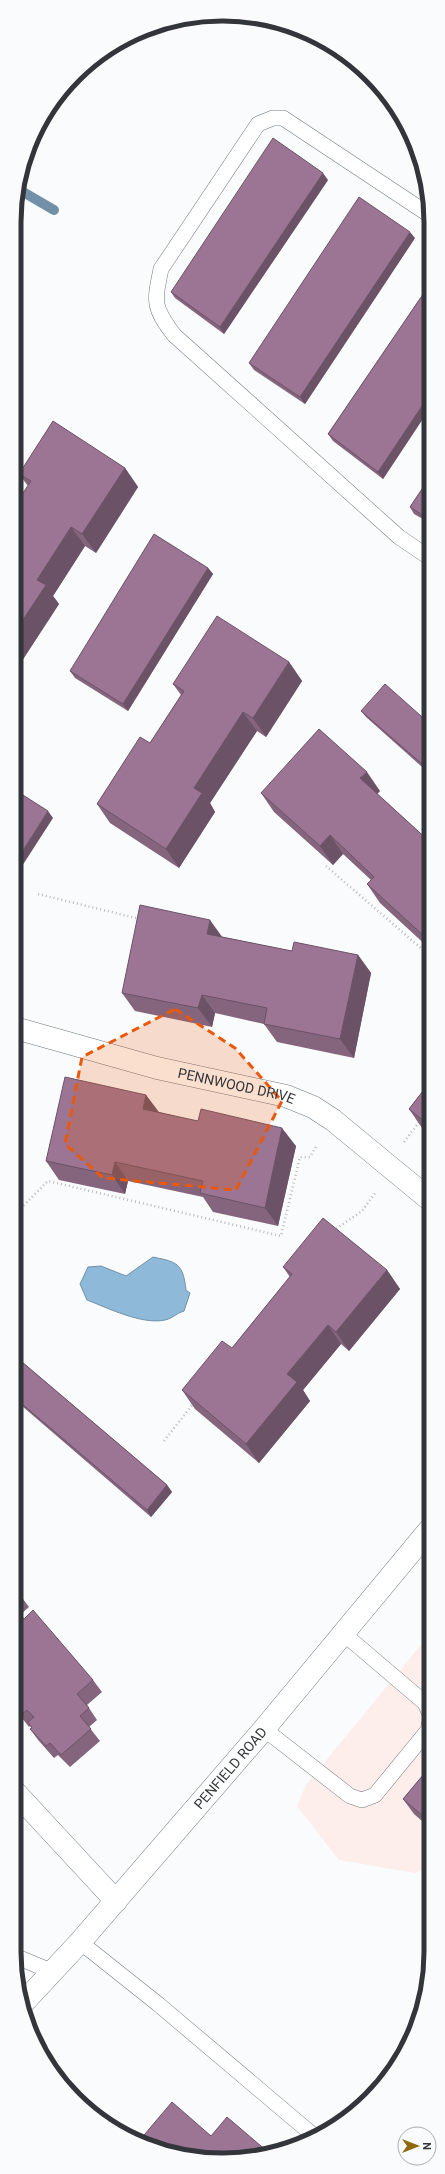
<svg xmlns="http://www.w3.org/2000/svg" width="445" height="2174" font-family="Roboto,sans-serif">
	<rect width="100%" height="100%" fill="#fafbfd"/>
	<!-- commercial -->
	<path fill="#fdedeb" d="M429 1635V1868L415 1873 339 1860 297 1806 306 1785Z"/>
	<!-- water -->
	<path fill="#8eb9d8" stroke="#7291a8" d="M153 1257C178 1262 183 1264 186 1290L190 1293 184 1311C176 1313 172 1319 165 1320 142 1325 108 1308 87 1300L80 1284 88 1267 101 1266 126 1276Z"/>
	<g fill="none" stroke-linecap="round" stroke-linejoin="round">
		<!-- stream -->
		<path stroke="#7291a8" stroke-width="10" d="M18 189 54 210"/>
		<!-- lane casing -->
		<g stroke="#727982" stroke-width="16">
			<g id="lane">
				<path d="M430 558 399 537 174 335C153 307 154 303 161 269L258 124 273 118H283L431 216"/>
				<path d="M344 1634 425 1703 429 1712"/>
				<path d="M264 1729 350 1796 362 1800 375 1795 429 1729V1725"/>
				<path d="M80 1942 158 2004 313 2135"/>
				<path d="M16 1960 22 1959 53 1972"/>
			</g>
		</g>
		<!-- street casing -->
		<g stroke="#727982" stroke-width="23">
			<g id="street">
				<path id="s1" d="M15 1028 157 1068 286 1096 313 1107 333 1120 430 1200"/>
				<path d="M14 1791 116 1901"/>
			</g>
		</g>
		<!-- secondary casing -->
		<g stroke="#727982" stroke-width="23">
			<g id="secondary">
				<path id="s2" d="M24 2002 80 1942 264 1729 430 1529"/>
			</g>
		</g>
		<!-- path -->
		<g stroke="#b6b8bb" stroke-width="2.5" stroke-dasharray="1 3" stroke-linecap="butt">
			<path d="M15 696 22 701"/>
			<path d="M326 866 430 956"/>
			<path d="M38 894 140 919"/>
			<path d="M404 1142 420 1121"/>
			<path d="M15 1214 48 1181 281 1236 300 1157H310L317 1145"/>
			<path d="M333 1231 362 1211 376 1192"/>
			<path d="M164 1441 193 1404"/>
		</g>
		<!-- lane -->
		<use href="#lane" stroke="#fff" stroke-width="15"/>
		<!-- street -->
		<use href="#street" stroke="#fff" stroke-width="22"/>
		<!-- secondary -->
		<use href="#secondary" stroke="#fff" stroke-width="22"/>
	</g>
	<!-- wall -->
	<g fill="#85657e">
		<path d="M328 180 224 334 175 298 171 292Z"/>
		<path d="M415 238 305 404 254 370 249 363Z"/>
		<path d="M430 284V408L383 479 333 441 328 434Z"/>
		<path d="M125 468 138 487 96 553 85 546 53 596 59 604 16 670H15V505L28 486 19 474Z"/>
		<path d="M430 477V523L414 514 410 507Z"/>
		<path d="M208 568 213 574 128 711 75 678 70 671Z"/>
		<path d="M289 662 302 681 266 737 257 731 210 803 215 812 179 868 110 823 97 804 150 743 181 695 173 684Z"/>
		<path d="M361 711 430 724V774L366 717Z"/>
		<path d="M380 791 377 794 430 842V949L380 903 367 884 371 880 343 854 333 865 274 812 261 793Z"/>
		<path d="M222 937 292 951 358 955 371 973 354 1058 277 1042 264 1024 215 1013 212 1027 135 1011 122 993Z"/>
		<path d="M430 1082V1134L422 1128 409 1109Z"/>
		<path d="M146 1095 159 1112 296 1146 278 1226 213 1212 203 1197 128 1181 125 1194 59 1180 46 1161Z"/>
		<path d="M283 1267 387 1270 400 1289 349 1351 341 1344 303 1390 310 1401 259 1463 195 1409 182 1390 232 1348 290 1277Z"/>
		<path d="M15 1356 167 1485 172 1492 151 1517 15 1400Z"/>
		<path d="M14 1588 20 1595 29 1607 20 1615 24 1619 93 1680 102 1692 87 1705 97 1720 89 1727 100 1741 70 1767 58 1755 54 1758 39 1741 30 1729 32 1728 30 1726 29 1727 22 1718 14 1707Z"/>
		<path d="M429 1768V1827L414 1814 403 1799Z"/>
	</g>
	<!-- shaded-wall -->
	<g fill="#6c5267">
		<path d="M323 173 328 180 224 334 220 327Z"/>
		<path d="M410 232 415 238 305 404 300 397Z"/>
		<path d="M430 394V408L383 479 378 472Z"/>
		<path d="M125 468 138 487 96 553 82 534Z"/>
		<path d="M71 527 85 546 53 596 59 604 16 670 15 669V632L37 580Z"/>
		<path d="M208 568 213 574 128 711 123 704Z"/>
		<path d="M289 662 302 681 266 737 253 718Z"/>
		<path d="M243 712 257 731 210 803 215 812 179 868 166 849 194 788Z"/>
		<path d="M367 772 380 791 374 797 360 778Z"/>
		<path d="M48 811 53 818 15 877V863Z"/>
		<path d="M330 835 343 854 333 865 320 846Z"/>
		<path d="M210 920 223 938 207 934Z"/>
		<path d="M430 932V945L425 937Z"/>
		<path d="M358 955 371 973 354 1058 340 1039Z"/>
		<path d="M202 995 215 1013 212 1027 198 1008Z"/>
		<path d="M146 1095 159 1113 143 1109Z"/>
		<path d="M282 1128 296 1146 278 1226 265 1208Z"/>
		<path d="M115 1162 128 1181 125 1194 112 1175Z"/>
		<path d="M387 1270 400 1289 349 1351 336 1332Z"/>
		<path d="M328 1325 341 1344 303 1390 310 1401 259 1463 246 1444 287 1374Z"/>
		<path d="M167 1485 172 1492 151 1517 147 1510Z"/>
	</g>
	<!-- building -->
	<g fill="#9b7593" stroke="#6c5267">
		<path d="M273 138 323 173 220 327 171 292Z"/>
		<path d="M359 197 410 232 300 397 249 363Z"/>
		<path d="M430 284V394L378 472 328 434Z"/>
		<path d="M53 421 125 468 82 534 71 527 37 580 46 585 15 632V505L31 481 19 474Z"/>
		<path d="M430 477V520L410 507Z"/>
		<path d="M154 534 208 568 123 704 70 671Z"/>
		<path d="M217 616 289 662 253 718 243 712 194 788 202 793 166 849 97 804 140 737 150 743 184 691 173 684Z"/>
		<path d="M385 684 430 724V771L361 711Z"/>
		<path d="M319 729 367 772 360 778 430 842V932L425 937 367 884 374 877 330 835 320 846 261 793Z"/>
		<path d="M15 790 48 811 15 863Z"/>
		<path d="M140 905 210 920 207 934 292 951 294 942 358 955 340 1039 264 1024 267 1008 202 995 198 1008 122 993Z"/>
		<path d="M65 1077 146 1095 143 1109 198 1121 201 1109 282 1128 265 1208 200 1193 203 1181 115 1162 112 1175 46 1161Z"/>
		<path d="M430 1082V1126L409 1109Z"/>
		<path d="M323 1218 387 1270 336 1332 328 1325 287 1374 297 1382 246 1444 182 1390 222 1341 232 1348 292 1274 283 1267Z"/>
		<path d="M15 1356 167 1485 147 1510 15 1398Z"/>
		<path d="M14 1588 20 1595 14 1601Z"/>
		<path d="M14 1608 24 1619 33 1610 93 1680 77 1694 89 1708 80 1716 91 1729 61 1755 50 1743 46 1746 30 1729 32 1728 28 1722 34 1717 27 1710 21 1715 14 1707V1705L15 1704 14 1703Z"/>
		<path d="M429 1768V1821L403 1799Z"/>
		<path d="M172 2102 211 2136 227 2117 268 2152 218 2158 217 2157 215 2159 209 2160 139 2141Z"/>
	</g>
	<!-- marked area -->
	<path fill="#e8590c" fill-opacity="0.2" stroke="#e8590c" stroke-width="3" stroke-dasharray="8 5" stroke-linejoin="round" d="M175 1009 235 1048 282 1101 236 1190 103 1178 65 1144 82 1057Z"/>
	<g text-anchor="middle" stroke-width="3" stroke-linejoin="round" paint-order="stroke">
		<!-- street labels -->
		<g font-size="14" fill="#323539" stroke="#fafbfd">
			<text dy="5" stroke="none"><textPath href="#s1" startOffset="229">PENNWOOD DRIVE</textPath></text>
			<text dy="5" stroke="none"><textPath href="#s2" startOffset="312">PENFIELD ROAD</textPath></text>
		</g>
	</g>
	<!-- crop -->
	<path d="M0 0H445V2174H0ZM222 21H223A201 201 0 0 1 424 222V1952A201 201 0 0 1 223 2153H222A201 201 0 0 1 21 1952V222A201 201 0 0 1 222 21Z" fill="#fafbfd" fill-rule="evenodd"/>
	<path fill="none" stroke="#323539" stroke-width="5" d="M222 21H223A201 201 0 0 1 424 222V1952A201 201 0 0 1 223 2153H222A201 201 0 0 1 21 1952V222A201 201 0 0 1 222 21Z"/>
	<!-- north arrow -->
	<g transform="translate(417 2146) rotate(90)"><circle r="19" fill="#fafbfd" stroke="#aaacaf"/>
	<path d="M0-3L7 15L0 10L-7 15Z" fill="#90690f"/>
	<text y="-6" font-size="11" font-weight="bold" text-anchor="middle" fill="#323539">N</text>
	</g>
</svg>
